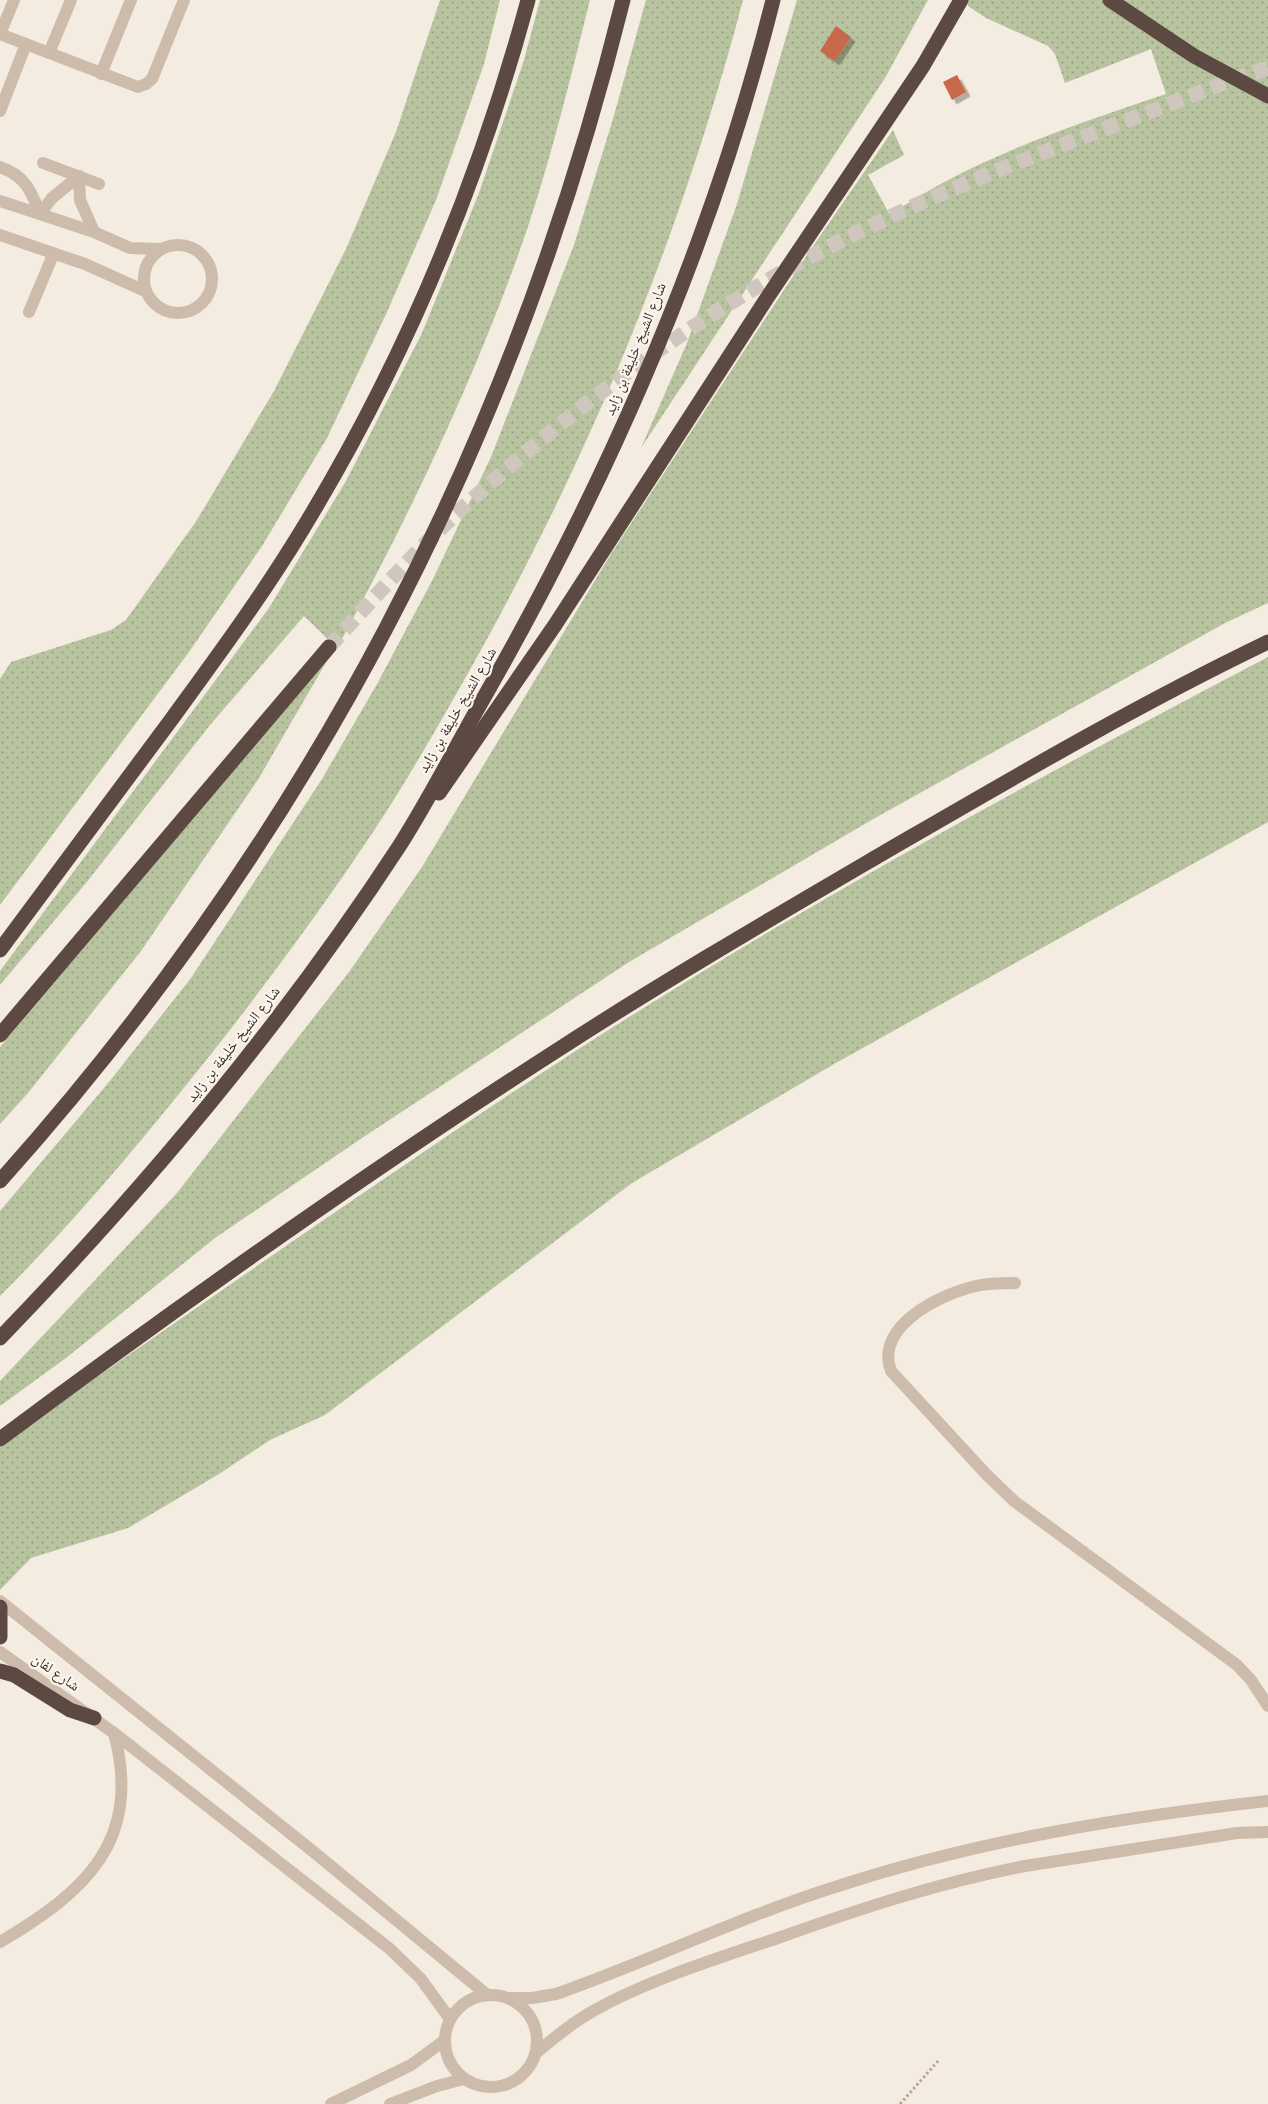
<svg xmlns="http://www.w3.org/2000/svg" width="1268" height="2104" font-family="Lato,'Noto Naskh Arabic',sans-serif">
	<defs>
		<pattern id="garden-dots" width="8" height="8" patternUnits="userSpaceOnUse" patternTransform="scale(1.25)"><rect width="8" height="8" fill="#b8c4a0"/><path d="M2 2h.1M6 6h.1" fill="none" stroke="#97a083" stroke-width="1.8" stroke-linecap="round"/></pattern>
		<filter id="shadow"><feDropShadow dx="4.5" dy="4.5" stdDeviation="0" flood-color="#0004"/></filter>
	</defs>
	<rect width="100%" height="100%" fill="#f4ebe1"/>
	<!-- garden -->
	<g fill="url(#garden-dots)">
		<path d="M440 0H500L484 64 436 200 387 312 327 438 262 546 189 652 0 905V679L11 662 111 630 126 620 197 520 274 391 346 249 396 132Z"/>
		<path d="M540 0H590C568 88 547 176 516 261 467 395 405 524 337 648L304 616 210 725 86 883 0 985V971L269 608 346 481 422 333 479 193 524 60Z"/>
		<path d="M646 0H743C681 235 591 454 472 666 440 723 407 781 371 835 323 907 272 976 219 1044 150 1131 79 1217 0 1296V1211L109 1082 191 978 322 779 377 684 433 579 491 457 574 245 613 119Z"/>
		<path d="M797 0H928L885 78 641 448 687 343 737 204Z"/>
		<path d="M967 0H1268V603L1225 623 875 818 629 962 365 1136 215 1238 66 1358 0 1406V1381L177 1193 349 972 422 867 611 554 805 258 893 130 904 155 868 175 890 215C973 158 1071 126 1166 94L1151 49 1065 83 1055 54 1048 46 986 18 968 6Z"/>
		<path d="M1268 657V822L834 1064 632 1183 325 1415 270 1440 219 1474 128 1528 31 1558 0 1590V1444C183 1318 365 1189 551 1067 782 916 1024 785 1268 657Z"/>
		<path d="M328 659 259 778 141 951 28 1093 0 1124V1047Z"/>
	</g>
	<!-- building -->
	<g fill="#c8694b" filter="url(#shadow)">
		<path d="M836 26 851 37 835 61 820 51Z"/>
		<path d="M957 75 966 92 952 100 943 82Z"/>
	</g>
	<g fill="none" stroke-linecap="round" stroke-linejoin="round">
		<!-- highway-tunnel -->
		<path stroke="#cfc6bd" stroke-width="15" stroke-dasharray="15 8" stroke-linecap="butt" d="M329 647C370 602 412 555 457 513 562 417 680 327 806 259 904 206 1006 166 1110 127 1163 107 1215 85 1268 68"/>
		<!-- path -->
		<path stroke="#b9a596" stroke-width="3" stroke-dasharray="2.5 2.5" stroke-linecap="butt" d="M900 2104 939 2060"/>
		<!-- minor -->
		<g stroke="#cdbbac" stroke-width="12">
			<path d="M0 34 138 87 146 84 152 79 184 0"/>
			<path d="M0 34 14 0"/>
			<path d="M49 53 71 0"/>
			<path d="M101 74 131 0"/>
			<path d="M0 111 26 44"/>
			<path d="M43 163 99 184"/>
			<path d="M0 167C25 176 31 190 40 214"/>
			<path d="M79 176 80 200 94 232"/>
			<path d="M0 201 94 232 130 248 160 249"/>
			<path d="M40 214 52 198 79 176"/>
			<path d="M0 235 85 264 145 291"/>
			<circle cx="178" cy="279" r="34"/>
			<path d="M29 312 53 255"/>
			<path d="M1015 1283C1002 1283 989 1283 976 1286 941 1294 874 1326 891 1371L986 1474 1014 1501 1237 1665 1251 1680 1268 1706"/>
			<path d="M0 1601 315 1853 486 1994"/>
			<path d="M0 1652 114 1733 390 1949 421 1979 450 2019"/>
			<path d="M0 1942C85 1892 143 1841 114 1733"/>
			<circle cx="491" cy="2041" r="46"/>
			<path d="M508 1998H532L556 1994C650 1961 740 1917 835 1887 976 1841 1121 1817 1268 1801"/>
			<path d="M536 2053C553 2039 569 2025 588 2014 642 1982 718 1958 778 1938 859 1909 941 1882 1025 1866L1237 1833 1268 1832"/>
			<path d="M331 2104 411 2065 445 2040"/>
			<path d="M390 2104 437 2086 464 2079"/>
		</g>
		<!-- highway -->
		<g stroke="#5c4a42" stroke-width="15">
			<path d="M439 793 555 625 767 298 923 66 961 0"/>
			<path d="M0 950C57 873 114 797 171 720 216 658 262 596 302 530 402 366 478 185 528 0"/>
			<path d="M0 1035 329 647"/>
			<path d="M0 1181C308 837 512 448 623 0"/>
			<path d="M0 1338C147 1186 284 1023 400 845 428 801 452 754 478 708 605 487 711 248 773 0"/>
			<path d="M0 1439C181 1304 366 1173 556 1051 664 981 774 917 885 852 1011 779 1137 705 1268 642"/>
			<path d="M0 1607V1637"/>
			<path d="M0 1671 14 1675 70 1710 94 1718"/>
		</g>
		<!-- highway-bridge -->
		<path stroke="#5c4a42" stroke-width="15" d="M1110 0 1194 56 1268 96"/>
	</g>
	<g text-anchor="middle" stroke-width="4.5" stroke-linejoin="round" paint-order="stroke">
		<!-- street labels -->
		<g font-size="15" fill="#3b302b" stroke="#fbf5ee">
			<text transform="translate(635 349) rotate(-68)" y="5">شارع الشيخ خليفة بن زايد</text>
			<text transform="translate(457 710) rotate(-60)" y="5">شارع الشيخ خليفة بن زايد</text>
			<text transform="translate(233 1044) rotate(-52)" y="5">شارع الشيخ خليفة بن زايد</text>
			<text transform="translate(56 1672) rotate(35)" y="5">شارع لفان</text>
		</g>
	</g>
</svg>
